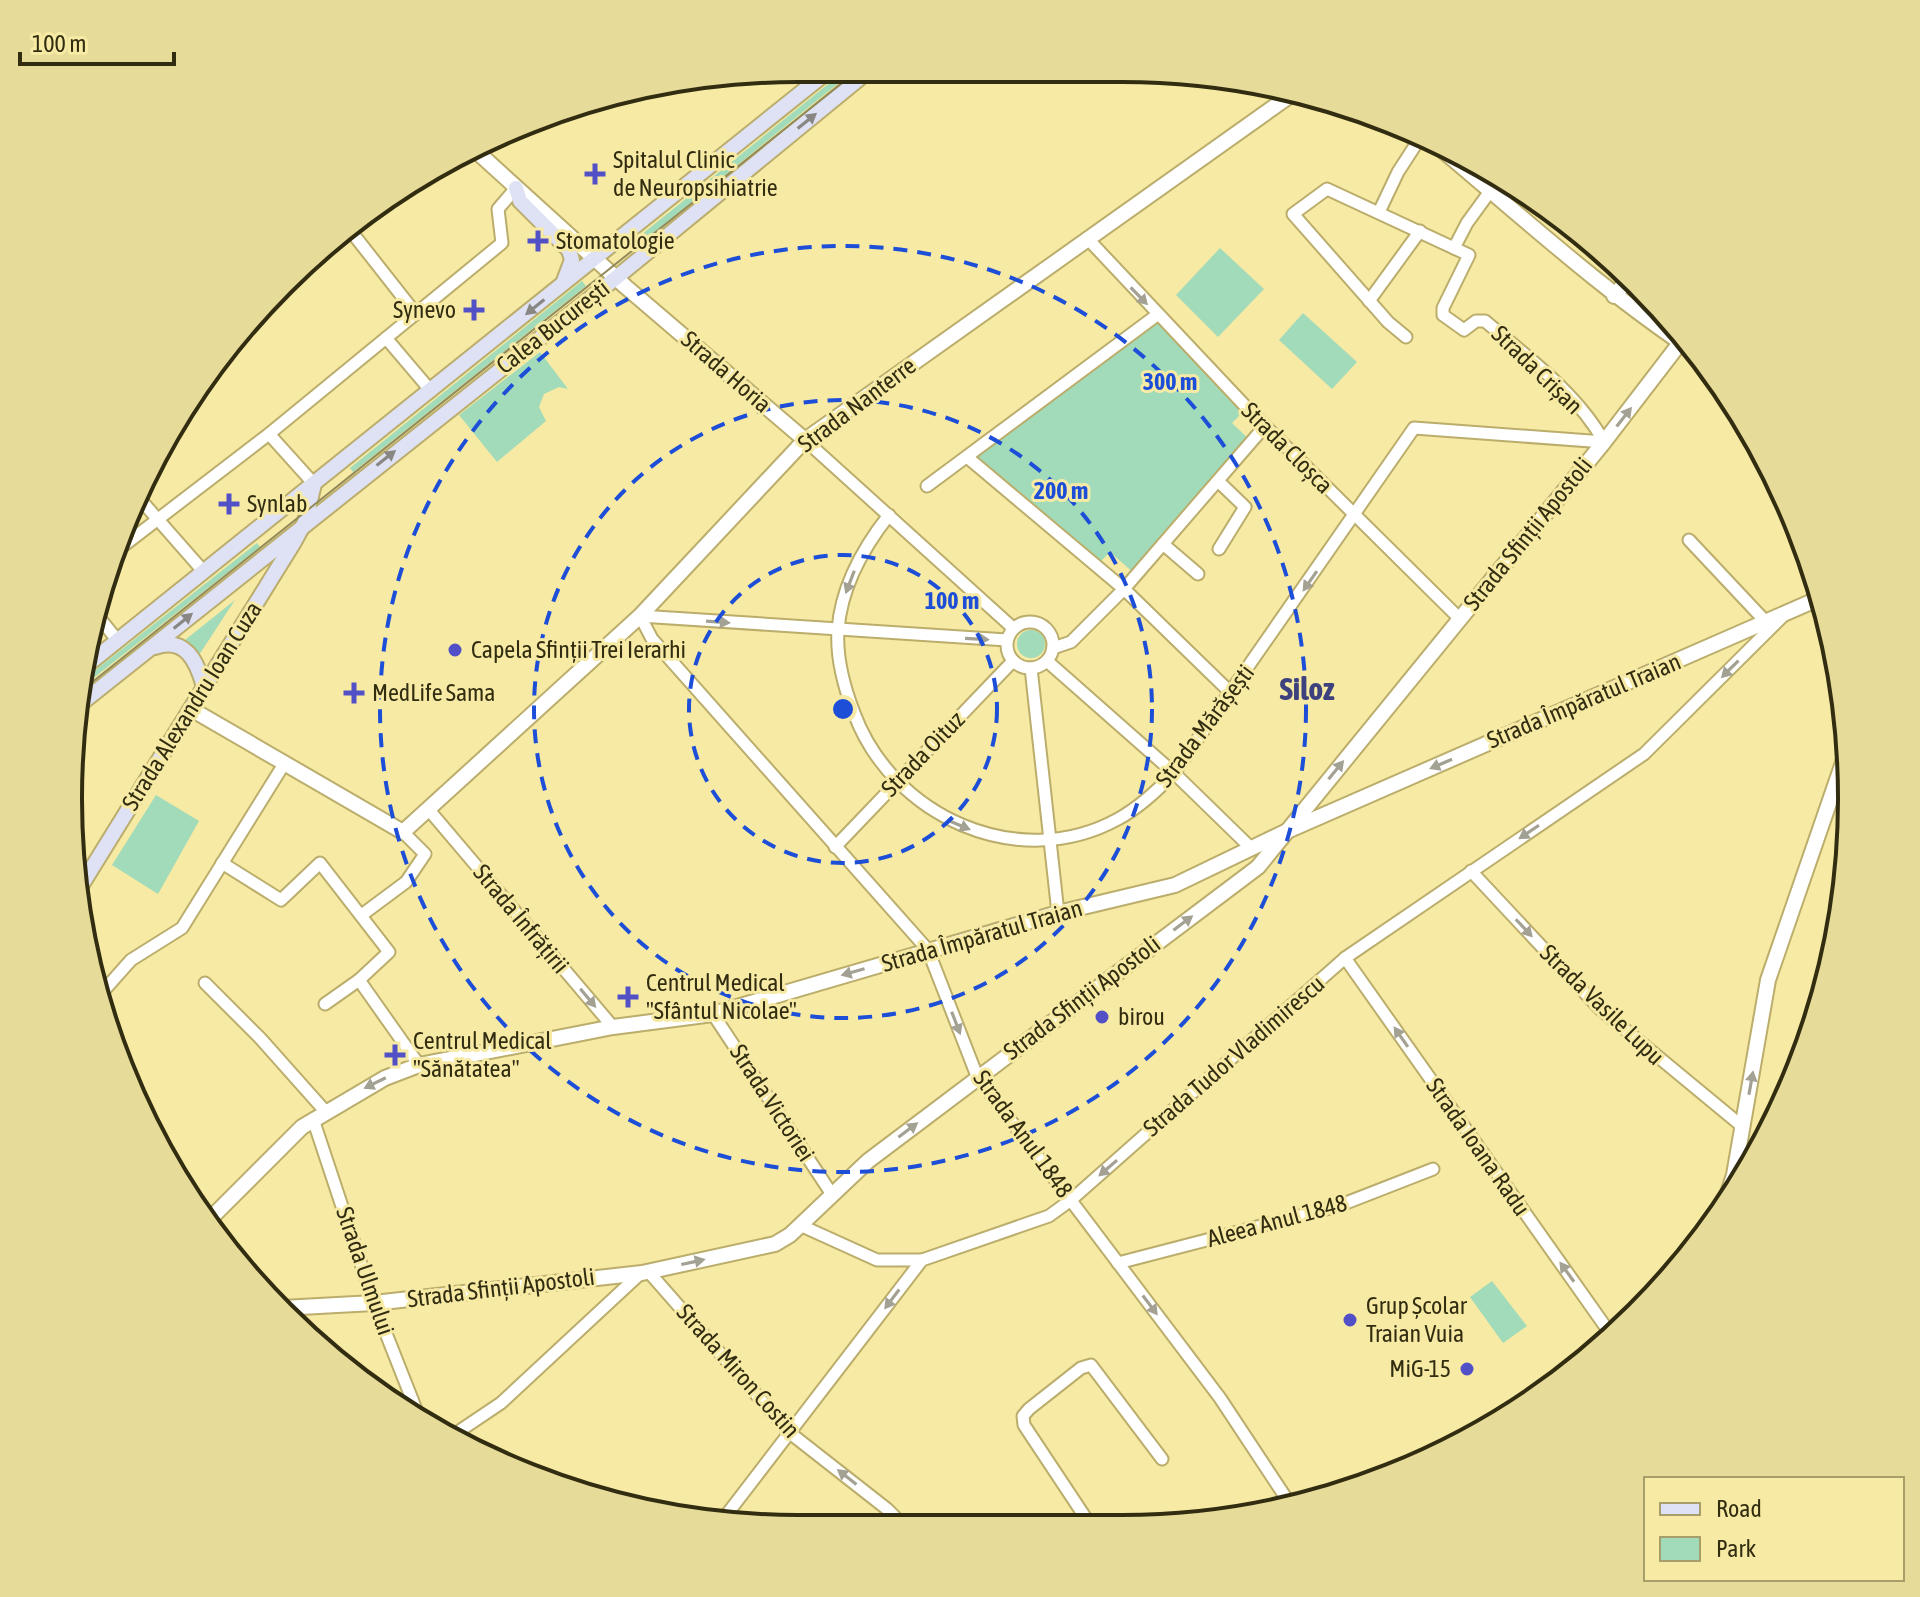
<svg xmlns="http://www.w3.org/2000/svg" width="1920" height="1597" font-family="'Asap Condensed',sans-serif">
	<rect width="100%" height="100%" fill="#f7eaa5"/>
	<!-- green -->
	<g fill="#a2dbb9">
		<path d="M848 68H857L635 248 631 243Z"/>
		<path d="M1220 248 1264 289 1218 337 1176 295Z"/>
		<path d="M582 281 586 286 353 472 350 468Z"/>
		<path d="M1303 313 1357 362 1332 389 1279 340Z"/>
		<path d="M1157 315 1247 408 1232 423 1252 442 1136 575 1110 552 1096 566 967 457Z"/>
		<path d="M540 352 568 389 559 387 544 394 539 407 546 421 497 462 459 415Z"/>
		<path d="M257 543 260 547 82 687 84 679Z"/>
		<path d="M235 600 199 655 185 640Z"/>
		<circle cx="1031" cy="644" r="14"/>
		<path d="M156 795 199 821 158 894 112 865Z"/>
		<path d="M1492 1281 1527 1326 1503 1343 1470 1297Z"/>
	</g>
	<g fill="none" stroke-linecap="round" stroke-linejoin="round">
		<!-- minor casing -->
		<g stroke="#bbad6b" stroke-width="15">
			<g id="minor">
				<path d="M1379 212 1398 172 1422 135"/>
				<path d="M350 230 416 314"/>
				<path d="M1087 238 1247 408 1459 618"/>
				<path d="M1454 248 1467 223 1491 190"/>
				<path d="M1369 301 1420 231"/>
				<path d="M1406 337 1388 322 1293 214 1327 189 1469 255 1443 308V315L1464 330 1476 321H1485C1526 356 1578 394 1604 442"/>
				<path d="M386 338 431 391"/>
				<path d="M269 434 314 484"/>
				<path d="M805 440 1013 628"/>
				<path d="M967 457 1124 589 1231 693"/>
				<path d="M1218 481 1245 507 1219 549"/>
				<path d="M927 486 1157 315"/>
				<path d="M139 498 204 572"/>
				<path d="M889 515C863 548 841 587 838 630 836 658 844 687 854 713 892 816 1018 874 1118 819 1140 807 1157 791 1174 773L1414 428 1604 442"/>
				<path d="M1689 540 1766 622"/>
				<path d="M1163 544 1198 574"/>
				<path d="M110 556 269 434 502 243 498 209 516 188"/>
				<path d="M97 615 118 641"/>
				<path d="M640 616 652 639 928 950 977 1076 1220 1398 1292 1507"/>
				<path d="M640 616 1007 640"/>
				<circle cx="1030" cy="645" r="23"/>
				<path d="M1053 648 1071 642 1124 589 1265 426"/>
				<path d="M1047 661 1174 773 1251 848"/>
				<path d="M1031 668 1058 913"/>
				<path d="M429 810 613 1027"/>
				<path d="M835 847 1013 661"/>
				<path d="M222 863 281 900 320 863 389 952 359 980 325 1004"/>
				<path d="M1471 871 1599 1008 1743 1127"/>
				<path d="M363 914 406 882 425 854 403 832"/>
				<path d="M1345 958 1612 1336"/>
				<path d="M359 980 419 1065"/>
				<path d="M205 983 260 1038 325 1111"/>
				<path d="M99 996 131 960 182 928 284 764"/>
				<path d="M713 1014 831 1193"/>
				<path d="M313 1119 374 1303 421 1422"/>
				<path d="M802 1226 877 1260H922"/>
				<path d="M1118 1263 1338 1206 1433 1169"/>
				<path d="M648 1271 790 1433 887 1509 906 1528"/>
				<path d="M449 1438 501 1403 641 1273"/>
				<path d="M721 1522 922 1260 1049 1216 1071 1200 1345 958 1644 754 1782 617"/>
				<path d="M1093 1529 1024 1425 1023 1416 1029 1409 1081 1368 1091 1365 1162 1459"/>
			</g>
		</g>
		<!-- tertiary casing -->
		<g stroke="#bbad6b" stroke-width="18">
			<g id="tertiary">
				<path d="M1428 138C1517 212 1602 291 1698 354"/>
				<path d="M474 149 626 287 805 440"/>
				<path d="M1614 296 1631 276"/>
				<path d="M191 709 403 832 640 616 805 440 1288 97"/>
				<path d="M1721 1214 1734 1175 1768 980 1847 751"/>
				<path d="M207 1222 302 1127 385 1078 419 1065 613 1027 713 1014 1058 913 1175 885 1287 831 1820 598"/>
				<path d="M282 1308 374 1303 642 1273 775 1244 790 1235 868 1161 1258 867 1604 442 1680 343"/>
			</g>
		</g>
		<!-- secondary casing -->
		<g stroke="#bbad6b" stroke-width="18">
			<g id="secondary">
				<path d="M516 188 520 201 569 250 572 260 564 281"/>
				<path d="M155 647C185 636 197 661 204 687"/>
				<path d="M87 665 832 68"/>
				<path d="M79 705 617 277 872 68"/>
				<path d="M79 889 294 542 305 522 314 484"/>
			</g>
		</g>
		<!-- minor -->
		<use href="#minor" stroke="#fff" stroke-width="11"/>
		<!-- tertiary -->
		<use href="#tertiary" stroke="#fff" stroke-width="14"/>
		<!-- secondary -->
		<use href="#secondary" stroke="#dfe1f5" stroke-width="14"/>
		<!-- tram -->
		<path stroke="#938a5a" stroke-width="2" d="M81 691 861 68"/>
	</g>
	<!-- one-way arrows -->
	<defs><path id="oneway-solid" d="M-6-.8H1V-3.2L6.5 0L1 3.2V.8H-6Z" transform="scale(2)"/></defs>
	<g fill="#888783">
		<use href="#oneway-solid" transform="translate(807 121) rotate(-39)"/>
		<use href="#oneway-solid" transform="translate(535 307) rotate(141)"/>
		<use href="#oneway-solid" transform="translate(386 458) rotate(-38)"/>
		<use href="#oneway-solid" transform="translate(183 621) rotate(-39)"/>
	</g>
	<g fill="#a3a094">
		<use href="#oneway-solid" transform="translate(1139 296) rotate(46)"/>
		<use href="#oneway-solid" transform="translate(1624 417) rotate(-52)"/>
		<use href="#oneway-solid" transform="translate(1310 581) rotate(125)"/>
		<use href="#oneway-solid" transform="translate(850 582) rotate(111)"/>
		<use href="#oneway-solid" transform="translate(718 622) rotate(4)"/>
		<use href="#oneway-solid" transform="translate(977 639) rotate(3)"/>
		<use href="#oneway-solid" transform="translate(1730 669) rotate(135)"/>
		<use href="#oneway-solid" transform="translate(1441 764) rotate(157)"/>
		<use href="#oneway-solid" transform="translate(1336 770) rotate(-51)"/>
		<use href="#oneway-solid" transform="translate(959 825) rotate(23)"/>
		<use href="#oneway-solid" transform="translate(1529 832) rotate(146)"/>
		<use href="#oneway-solid" transform="translate(1183 923) rotate(-37)"/>
		<use href="#oneway-solid" transform="translate(1524 928) rotate(47)"/>
		<use href="#oneway-solid" transform="translate(853 972) rotate(164)"/>
		<use href="#oneway-solid" transform="translate(588 998) rotate(50)"/>
		<use href="#oneway-solid" transform="translate(956 1023) rotate(69)"/>
		<use href="#oneway-solid" transform="translate(1401 1037) rotate(-125)"/>
		<use href="#oneway-solid" transform="translate(375 1083) rotate(154)"/>
		<use href="#oneway-solid" transform="translate(1751 1083) rotate(-80)"/>
		<use href="#oneway-solid" transform="translate(908 1130) rotate(-37)"/>
		<use href="#oneway-solid" transform="translate(1108 1168) rotate(139)"/>
		<use href="#oneway-solid" transform="translate(693 1262) rotate(-12)"/>
		<use href="#oneway-solid" transform="translate(1567 1272) rotate(-126)"/>
		<use href="#oneway-solid" transform="translate(892 1299) rotate(127)"/>
		<use href="#oneway-solid" transform="translate(1150 1305) rotate(53)"/>
		<use href="#oneway-solid" transform="translate(847 1477) rotate(-142)"/>
	</g>
	<!-- distance rings -->
	<g fill="none" stroke="#1d4ed8" stroke-width="4" stroke-dasharray="14 10">
		<circle cx="843" cy="709" r="154"/>
		<circle cx="843" cy="709" r="309"/>
		<circle cx="843" cy="709" r="463"/>
	</g>
	<!-- markers -->
	<g fill="#5250c7" stroke="#f7eaa5" stroke-width="3">
		<path d="M591 162h8v8h8v8h-8v8h-8v-8h-8v-8h8z"/>
		<path d="M534 229h8v8h8v8h-8v8h-8v-8h-8v-8h8z"/>
		<path d="M470 298h8v8h8v8h-8v8h-8v-8h-8v-8h8z"/>
		<path d="M225 492h8v8h8v8h-8v8h-8v-8h-8v-8h8z"/>
		<circle cx="455" cy="650" r="8"/>
		<path d="M350 681h8v8h8v8h-8v8h-8v-8h-8v-8h8z"/>
		<path d="M624 985h8v8h8v8h-8v8h-8v-8h-8v-8h8z"/>
		<circle cx="1102" cy="1017" r="8"/>
		<path d="M391 1043h8v8h8v8h-8v8h-8v-8h-8v-8h8z"/>
		<circle cx="1350" cy="1320" r="8"/>
		<circle cx="1467" cy="1369" r="8"/>
	</g>
	<g text-anchor="middle" stroke-width="6" stroke-linejoin="round" paint-order="stroke">
		<!-- poi labels -->
		<g font-size="24" fill="#322d11" stroke="#f7eaa5" text-anchor="start">
			<text x="613" y="168">Spitalul Clinic<tspan x="613" dy="28">de Neuropsihiatrie</tspan></text>
			<text x="556" y="249">Stomatologie</text>
			<text x="456" y="318" text-anchor="end">Synevo</text>
			<text x="247" y="512">Synlab</text>
			<text x="471" y="658">Capela Sfinții Trei Ierarhi</text>
			<text x="372" y="701">MedLife Sama</text>
			<text x="646" y="991">Centrul Medical<tspan x="646" dy="28">"Sfântul Nicolae"</tspan></text>
			<text x="1118" y="1025">birou</text>
			<text x="413" y="1049">Centrul Medical<tspan x="413" dy="28">"Sănătatea"</tspan></text>
			<text x="1366" y="1314">Grup Școlar<tspan x="1366" dy="28">Traian Vuia</tspan></text>
			<text x="1451" y="1377" text-anchor="end">MiG-15</text>
		</g>
		<!-- street labels -->
		<g font-size="24" fill="#322d11" stroke="#f7eaa5">
			<text transform="translate(553 327) rotate(-38)" y="8">Calea București</text>
			<text transform="translate(1537 370) rotate(44)" y="8">Strada Crișan</text>
			<text transform="translate(726 372) rotate(41)" y="8">Strada Horia</text>
			<text transform="translate(857 405) rotate(-37)" y="8">Strada Nanterre</text>
			<text transform="translate(1287 448) rotate(45)" y="8">Strada Cloșca</text>
			<text transform="translate(1528 534) rotate(-51)" y="8">Strada Sfinții Apostoli</text>
			<text transform="translate(1584 701) rotate(-23)" y="8">Strada Împăratul Traian</text>
			<text transform="translate(192 706) rotate(-58)" y="8">Strada Alexandru Ioan Cuza</text>
			<text transform="translate(1205 726) rotate(-53)" y="8">Strada Mărășești</text>
			<text transform="translate(923 754) rotate(-46)" y="8">Strada Oituz</text>
			<text transform="translate(521 919) rotate(50)" y="8">Strada Înfrățirii</text>
			<text transform="translate(982 936) rotate(-16)" y="8">Strada Împăratul Traian</text>
			<text transform="translate(1082 998) rotate(-37)" y="8">Strada Sfinții Apostoli</text>
			<text transform="translate(1602 1005) rotate(44)" y="8">Strada Vasile Lupu</text>
			<text transform="translate(1234 1056) rotate(-41)" y="8">Strada Tudor Vladimirescu</text>
			<text transform="translate(772 1103) rotate(57)" y="8">Strada Victoriei</text>
			<text transform="translate(1023 1134) rotate(54)" y="8">Strada Anul 1848</text>
			<text transform="translate(1478 1147) rotate(55)" y="8">Strada Ioana Radu</text>
			<text transform="translate(1277 1221) rotate(-15)" y="8">Aleea Anul 1848</text>
			<text transform="translate(365 1271) rotate(71)" y="8">Strada Ulmului</text>
			<text transform="translate(501 1288) rotate(-7)" y="8">Strada Sfinții Apostoli</text>
			<text transform="translate(738 1371) rotate(48)" y="8">Strada Miron Costin</text>
		</g>
		<!-- district labels -->
		<g font-size="32" font-weight="bold" fill="#3d417d" stroke="#f7eaa5">
			<text x="1307" y="700">Siloz</text>
		</g>
	</g>
	<!-- crop -->
	<path d="M0 0H1920V1597H0ZM798 82H1122A716 716 0 0 1 1838 798V799A716 716 0 0 1 1122 1515H798A716 716 0 0 1 82 799V798A716 716 0 0 1 798 82Z" fill="#e7db99" fill-rule="evenodd"/>
	<path fill="none" stroke="#322d11" stroke-width="4" d="M798 82H1122A716 716 0 0 1 1838 798V799A716 716 0 0 1 1122 1515H798A716 716 0 0 1 82 799V798A716 716 0 0 1 798 82Z"/>
	<circle cx="843" cy="709" r="12" fill="#1d4ed8" stroke="#f7eaa5" stroke-width="4"/>
	<g font-size="24" text-anchor="middle" font-weight="bold" fill="#1d4ed8" stroke="#f7eaa5" stroke-width="6" stroke-linejoin="round" paint-order="stroke">
		<text x="1170" y="390">300 m</text>
		<text x="1061" y="499">200 m</text>
		<text x="952" y="609">100 m</text>
	</g>
	<!-- legend -->
	<rect x="1644" y="1477" width="260" height="104" fill="#f7eaa5" stroke="#a89e6a" stroke-width="2"/>
	<rect x="1660" y="1503" width="40" height="12" fill="#dfe1f5" stroke="#a89e6a" stroke-width="2"/>
	<text x="1716" y="1517" font-size="24" fill="#322d11">Road</text>
	<rect x="1660" y="1537" width="40" height="24" fill="#a2dbb9" stroke="#a89e6a" stroke-width="2"/>
	<text x="1716" y="1557" font-size="24" fill="#322d11">Park</text>
	<!-- scale -->
	<path d="M20 52v12h154v-12" fill="none" stroke="#322d11" stroke-width="4"/>
	<text x="32" y="52" font-size="24" fill="#322d11" stroke="#f7eaa5" stroke-width="6" paint-order="stroke">100 m</text>
</svg>
